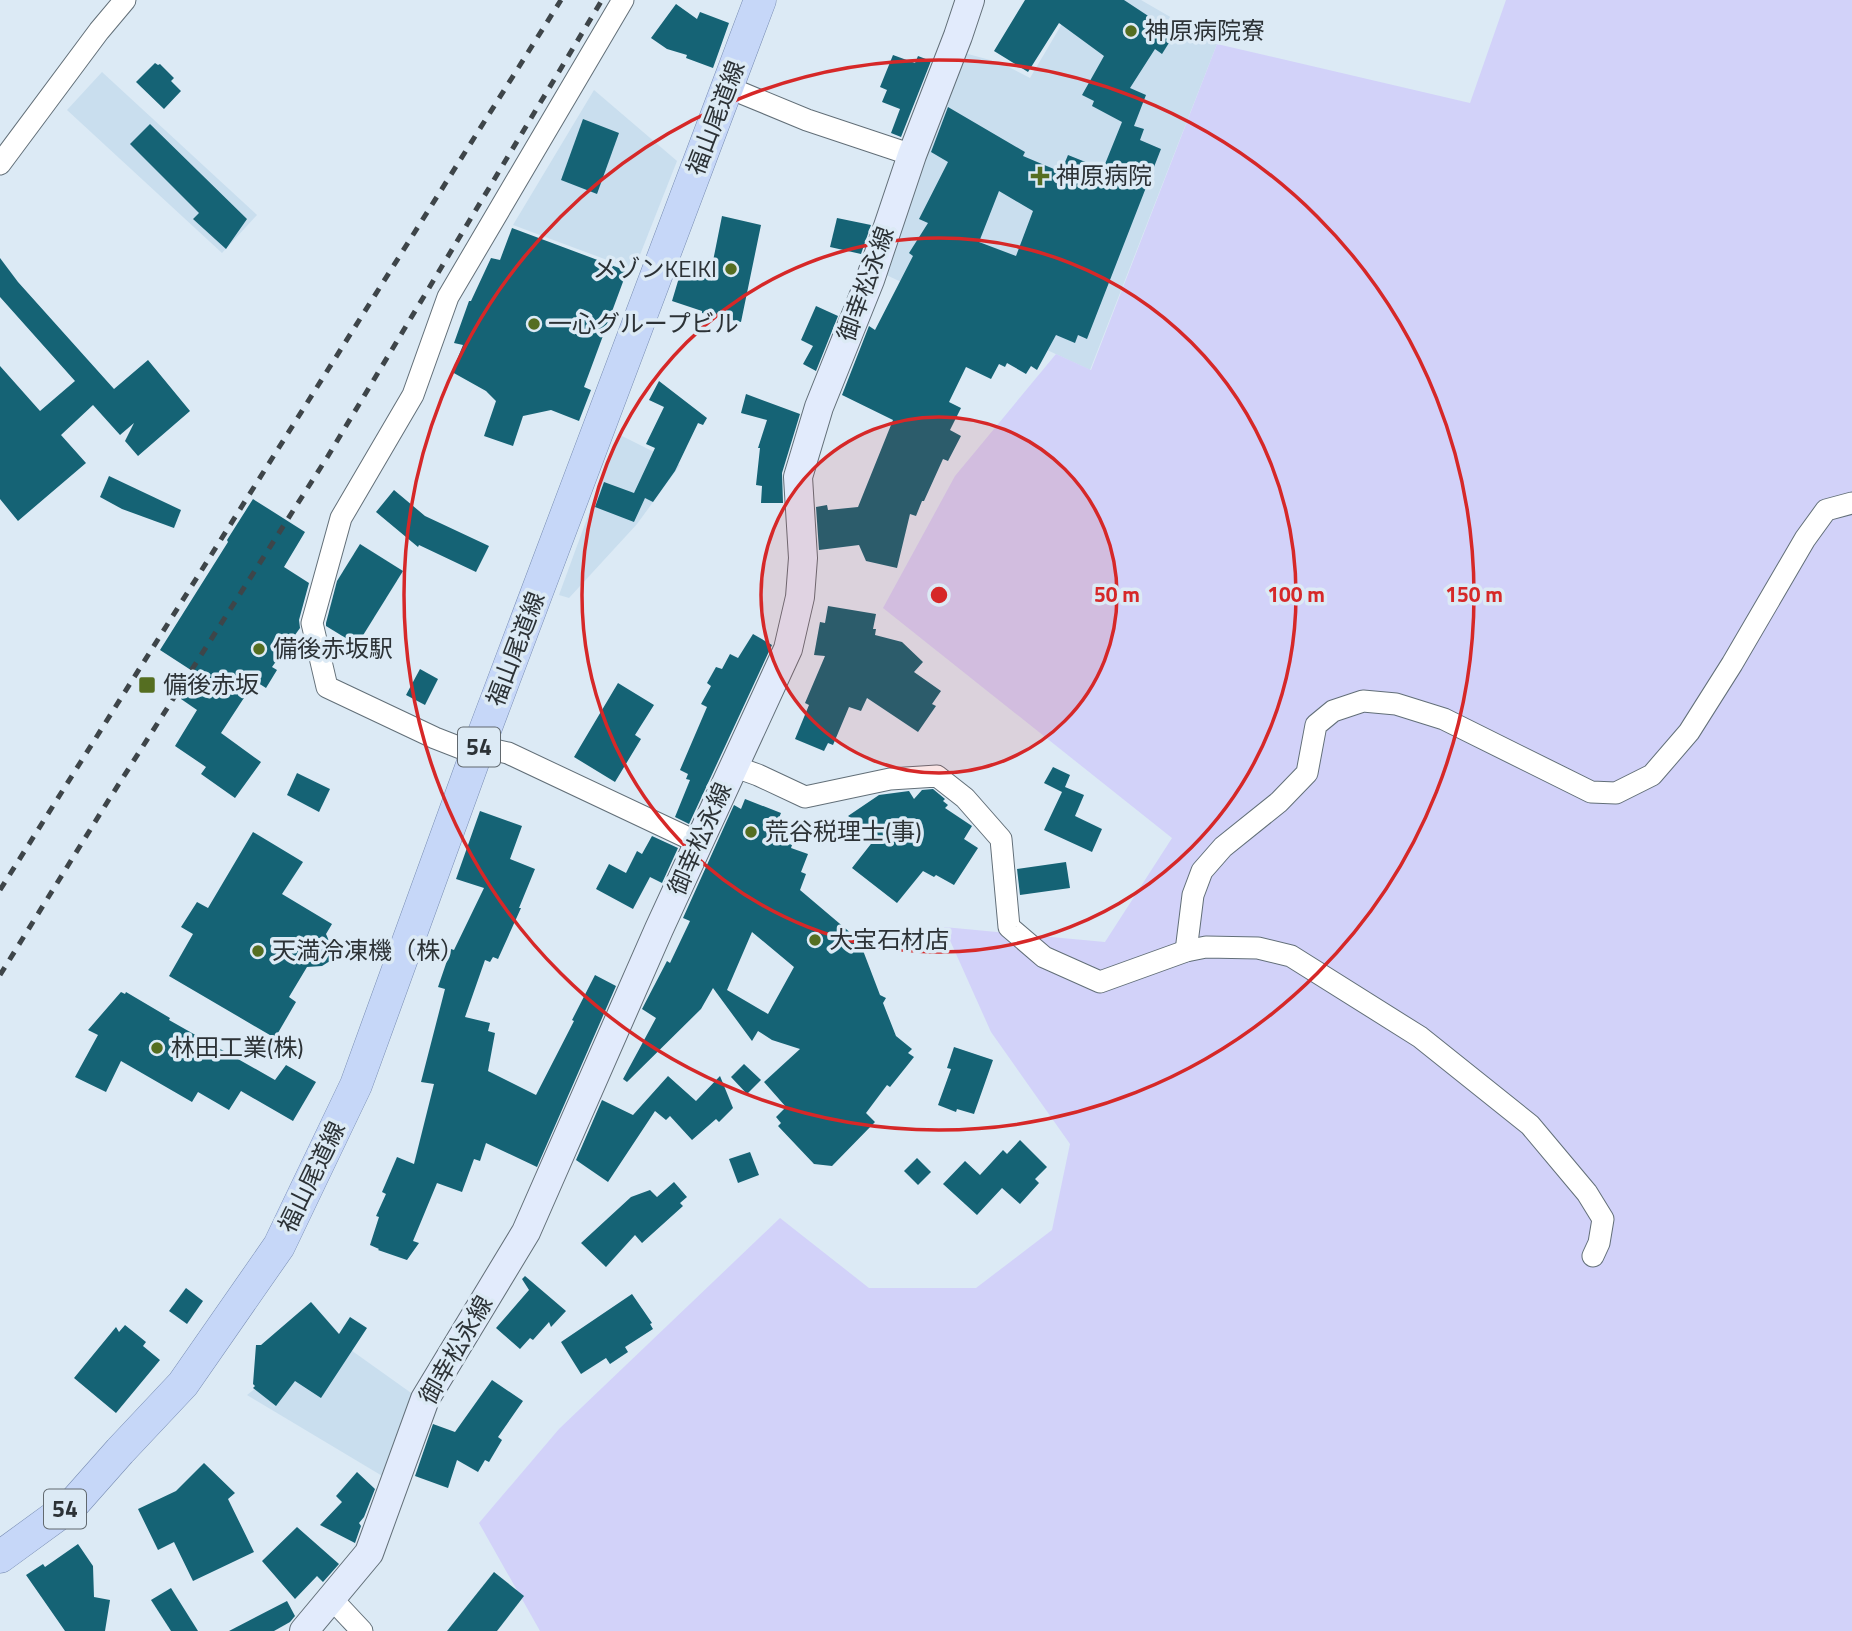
<svg xmlns="http://www.w3.org/2000/svg" width="1852" height="1631" font-family="'Titillium Web','Noto Sans JP',sans-serif">
	<rect width="100%" height="100%" fill="#dceaf5"/>
	<!-- built -->
	<g fill="#c9deee">
		<path d="M1076 0H1141L1217 44 1090 370 882 273 957 51 1001 63 1030 78Z"/>
		<path d="M102 72 257 215 222 253 67 110Z"/>
		<path d="M594 90 677 161 634 270 513 225Z"/>
		<path d="M618 434 680 465 637 524 569 598 559 595Z"/>
		<path d="M327 1333 414 1395 389 1480 247 1395Z"/>
	</g>
	<!-- green -->
	<path fill="#d2d2f9" d="M1506 0H1852V1631H540L479 1523 559 1429 780 1218 869 1288H976L1052 1230 1070 1144 991 1032 944 927 1105 942 1172 838 883 608 955 476 1056 354 1091 370 1217 44 1470 103Z"/>
	<!-- building -->
	<g fill="#156375" fill-rule="evenodd">
		<path d="M1025 0H1124L1168 29 1165 33 1172 38 1162 54 1155 49 1130 88 1146 95 1134 126 1144 129 1140 140 1161 149 1087 339 1078 335 1075 343 1056 335 1037 370 1031 366 1026 374 1007 363 1005 367 999 364 991 379 966 367 949 402 961 408 950 430 961 436 948 461 943 459 924 501H922L916 516 910 514 897 568 866 561 859 545 819 550 816 507 827 505 828 510 858 507 893 420 842 395 869 326 875 330 913 256 909 253 928 223 919 219 948 162 931 152 948 107 1025 152 1023 156 1061 172 1068 155 1103 169 1122 122 1092 106 1094 101 1082 95 1104 56 1059 23 1028 72 994 51ZM999 191 1033 211 1016 256 979 242Z"/>
		<path d="M676 4 697 19 700 12 729 23 713 68 686 58 687 55 667 49 651 38Z"/>
		<path d="M893 55 915 63 918 56 931 61 901 137 891 133 900 109 882 102 887 90 880 87Z"/>
		<path d="M155 63 158 65 160 64 174 78 171 81 181 91 164 109 136 82Z"/>
		<path d="M583 119 619 133 597 194 561 180Z"/>
		<path d="M150 124 247 219 226 249 193 219 199 213 130 144Z"/>
		<path d="M722 216 761 225 741 322 702 313V311L672 301 684 261 711 271Z"/>
		<path d="M837 218 871 225 861 254 830 247Z"/>
		<path d="M512 228 627 271 584 387 591 390 579 421 551 410 523 416 513 446 484 436 496 401 486 391 452 372 463 345 454 343 469 301H471L491 258 500 260Z"/>
		<path d="M0 258 18 282 114 389 148 360 190 411 138 456 125 441 134 423 120 435 93 405 61 435 86 463 18 521 0 499V366L40 411 75 381 0 297Z"/>
		<path d="M816 306 838 316 816 371 803 364 813 346 801 340Z"/>
		<path d="M659 381 707 418 703 425 698 423 675 471 653 502 645 498 634 522 595 507 604 482 634 493 655 448 646 444 664 407 649 400Z"/>
		<path d="M746 394 800 414 782 473 783 503H761L762 486 756 485 760 448H758L767 420 741 413Z"/>
		<path d="M109 476 181 510 174 528 122 509 100 497Z"/>
		<path d="M394 490 425 516 489 546 476 572 419 545 418 547 376 512Z"/>
		<path d="M253 499 305 532 284 567 309 583 299 620 300 628 272 667 277 670 266 688 255 681 221 733 261 762 235 798 201 774 206 767 175 746 197 710 181 699 197 674 160 650 228 542 227 540Z"/>
		<path d="M360 544 403 571 357 645 326 626V623L337 581Z"/>
		<path d="M828 606 876 614 873 629H876L875 635 902 642 923 662 914 672 941 691 932 704 936 706 918 732 867 698 861 711 849 707 833 745 828 743 824 751 795 739 809 705 805 703 825 656 814 655 820 622 825 623Z"/>
		<path d="M753 634 772 645 689 824 675 817 690 780 686 779 688 774 680 770 707 707 701 704 711 686 707 683 716 667 722 669 730 654 738 658Z"/>
		<path d="M420 669 438 679 425 705 406 695Z"/>
		<path d="M618 683 654 705 635 735 641 739 615 782 574 757Z"/>
		<path d="M1053 767 1070 775 1065 787 1084 795 1075 816 1102 829 1092 852 1044 830 1062 792 1044 783Z"/>
		<path d="M297 773 330 789 319 812 287 795Z"/>
		<path d="M933 789 945 799 943 801 948 805 945 808 972 826 964 839 978 848 954 885 936 875 934 877 923 871 897 903 852 868 878 835 848 816 879 795 909 791 914 799 922 790Z"/>
		<path d="M745 799 781 813 771 837 792 845 791 848 808 854 801 872 806 874 800 890 859 940 880 995 886 998 883 1003 896 1036 912 1049 908 1053 914 1057 890 1087 887 1085 866 1113 875 1122 832 1166 814 1164 778 1126 781 1123 776 1117 786 1107 764 1082 800 1049 772 1040 758 1031 752 1041 713 988 701 1009 627 1082 623 1079 656 1018 642 1009 667 961 670 963 690 921 683 918 734 805 741 809ZM752 932 794 967 768 1014 727 990Z"/>
		<path d="M480 811 522 826 510 859 535 869 519 908H521L498 959 493 957 490 962 485 960 465 1017 490 1023 488 1031 495 1033 488 1071 536 1095 574 1021 572 1020 595 975 616 986 537 1167 486 1143 480 1161 474 1159 462 1192 437 1183 413 1241 419 1243 407 1260 378 1250 379 1249 370 1245 379 1217 376 1216 386 1194 382 1192 397 1157 414 1164 434 1084 421 1082 445 989 438 987 451 949 454 950 484 888 456 879Z"/>
		<path d="M253 832 303 862 282 894 332 924 326 934 332 948V957L330 961 322 966 307 967 289 997 296 1002 275 1038 169 976 193 934 181 927 197 902 208 908Z"/>
		<path d="M652 836 678 848 662 883 650 877 633 909 596 889 609 864 626 873 637 851 642 854Z"/>
		<path d="M1066 862 1070 888 1020 895 1017 869Z"/>
		<path d="M121 992 125 994 126 992 170 1018 169 1020 275 1080 286 1065 316 1082 293 1121 241 1091 229 1110 198 1092 192 1102 121 1061 106 1092 75 1077 98 1035 88 1030Z"/>
		<path d="M954 1047 993 1060 974 1114 957 1109 956 1112 938 1105 951 1069 947 1068Z"/>
		<path d="M744 1064 761 1080 747 1094 731 1077Z"/>
		<path d="M668 1076 696 1101 720 1076 733 1108 719 1122 716 1119 692 1140 670 1116 666 1120 655 1111 608 1182 576 1160 602 1100 633 1115Z"/>
		<path d="M1020 1140 1047 1167 1035 1179 1039 1183 1020 1204 1002 1188 977 1215 943 1184 965 1161 980 1175 1003 1150 1007 1154Z"/>
		<path d="M750 1152 759 1175 738 1183 729 1159Z"/>
		<path d="M917 1158 931 1172 918 1185 904 1171Z"/>
		<path d="M674 1182 687 1197 680 1203 683 1206 642 1243 635 1235 606 1267 581 1243 631 1197 650 1190 657 1197Z"/>
		<path d="M525 1276 566 1311 551 1327 549 1322 533 1340 530 1338 520 1349 496 1328 529 1290 522 1279Z"/>
		<path d="M186 1288 203 1301 187 1324 169 1311Z"/>
		<path d="M632 1294 652 1323 650 1324 653 1329 625 1347 628 1352 610 1364 606 1358 581 1374 561 1342Z"/>
		<path d="M311 1302 339 1334 350 1317 367 1328 321 1398 295 1381 276 1406 253 1388 255 1386 253 1384 256 1345H261Z"/>
		<path d="M125 1325 146 1342 143 1346 160 1360 116 1413 74 1378 116 1327 119 1332Z"/>
		<path d="M492 1380 523 1401 498 1437 502 1440 489 1462 485 1460 478 1472 457 1460 448 1488 415 1476 433 1424 455 1432Z"/>
		<path d="M204 1463 235 1493 228 1499 254 1552 193 1581 174 1542 158 1550 138 1509 176 1491Z"/>
		<path d="M357 1472 375 1489 364 1517 359 1523 361 1526 355 1543 320 1525 342 1502 336 1496Z"/>
		<path d="M297 1527 339 1564 323 1582 317 1576 295 1599 262 1561Z"/>
		<path d="M78 1544 93 1566 94 1597 110 1600 105 1631H65L26 1575 43 1564 45 1567Z"/>
		<path d="M494 1572 524 1596 497 1631H447Z"/>
		<path d="M171 1588 198 1631H171L151 1600Z"/>
		<path d="M287 1601 295 1616 290 1622 274 1631H229Z"/>
	</g>
	<g fill="none" stroke-linecap="round" stroke-linejoin="round">
		<!-- street casing -->
		<g stroke="#626f78" stroke-width="23">
			<g id="street">
				<path d="M623 0 448 297 413 395 341 518 312 623 327 687 435 738 476 754 490 749 508 753 699 843"/>
				<path d="M727 87 807 120 912 155"/>
				<path d="M0 164 99 31 125 0"/>
				<path d="M733 766 758 775 805 797 890 779 937 776 965 798 1001 839 1009 927 1044 957 1100 982 1186 951 1206 947 1258 948 1291 956 1420 1037 1530 1125 1587 1193 1603 1219 1599 1243 1593 1256"/>
				<path d="M1186 951 1193 895 1202 871 1223 847 1279 802 1307 773 1316 725 1333 711 1363 701 1396 704 1444 719 1591 792 1616 793 1652 775 1689 732 1732 664 1805 539 1826 510 1852 503"/>
				<path d="M332 1599 362 1631"/>
			</g>
		</g>
		<!-- secondary casing -->
		<g stroke="#626f78" stroke-width="30">
			<path id="secondary" d="M304 1631 369 1553 425 1399 526 1232 659 929 788 649 800 597 803 558 798 477 819 407 870 280 912 155 958 36 970 0"/>
		</g>
		<!-- primary casing -->
		<g stroke="#778cb2" stroke-width="33">
			<path id="primary" d="M0 1557 74 1503 120 1451 183 1384 279 1246 356 1085 476 754 760 0"/>
		</g>
		<!-- street -->
		<use href="#street" stroke="#fff" stroke-width="21"/>
		<!-- secondary -->
		<use href="#secondary" stroke="#e2ebfc" stroke-width="28"/>
		<!-- primary -->
		<use href="#primary" stroke="#c6d7f8" stroke-width="32"/>
		<!-- rail -->
		<g stroke="#3e4549" stroke-width="5" stroke-dasharray="9 9" stroke-linecap="butt">
			<path d="M0 890 561 0"/>
			<path d="M0 975 108 801 328 456 602 0"/>
		</g>
	</g>
	<!-- distance rings -->
	<circle cx="939" cy="595" r="178" fill="#d62828" fill-opacity=".12"/>
	<g fill="none" stroke="#d62828" stroke-width="3.5">
		<circle cx="939" cy="595" r="178"/>
		<circle cx="939" cy="595" r="357"/>
		<circle cx="939" cy="595" r="535"/>
	</g>
	<!-- markers -->
	<g fill="#556e21" stroke="#dceaf5" stroke-width="2.5">
		<circle cx="1131" cy="31" r="7"/>
		<path d="M1036.5 165.5h7v7h7v7h-7v7h-7v-7h-7v-7h7z"/>
		<circle cx="731" cy="269" r="7"/>
		<circle cx="534" cy="324" r="7"/>
		<circle cx="259" cy="649" r="7"/>
		<rect x="138" y="676" width="18" height="18" rx="3.5"/>
		<circle cx="751" cy="832" r="7"/>
		<circle cx="815" cy="940" r="7"/>
		<circle cx="258" cy="951" r="7"/>
		<circle cx="157" cy="1048" r="7"/>
	</g>
	<g text-anchor="middle" stroke-width="7" stroke-linejoin="round" paint-order="stroke">
		<!-- shield labels -->
		<g fill="#dceaf5" stroke="#61696f" stroke-width="2">
			<rect x="458" y="727.5" width="42" height="39" rx="5"/>
			<rect x="44" y="1489.5" width="42" height="39" rx="5"/>
		</g>
		<g font-size="23" font-weight="bold" fill="#2c3236">
			<text x="479" y="755">54</text>
			<text x="65" y="1517">54</text>
		</g>
		<!-- poi labels -->
		<g font-size="24" fill="#2c3236" stroke="#dceaf5" text-anchor="start">
			<text x="1145" y="39">神原病院寮</text>
			<text x="1056" y="184">神原病院</text>
			<text x="717" y="277" text-anchor="end">メゾンKEIKI</text>
			<text x="548" y="332">一心グループビル</text>
			<text x="273" y="657">備後赤坂駅</text>
			<text x="163" y="693">備後赤坂</text>
			<text x="765" y="840">荒谷税理士(事)</text>
			<text x="829" y="948">大宝石材店</text>
			<text x="272" y="959">天満冷凍機（株）</text>
			<text x="171" y="1056">林田工業(株)</text>
		</g>
		<!-- street labels -->
		<g font-size="24" fill="#2c3236" stroke="#dceaf5">
			<text transform="translate(716 118) rotate(-69)" y="8">福山尾道線</text>
			<text transform="translate(866 284) rotate(-70)" y="8">御幸松永線</text>
			<text transform="translate(516 649) rotate(-69)" y="8">福山尾道線</text>
			<text transform="translate(700 839) rotate(-66)" y="8">御幸松永線</text>
			<text transform="translate(312 1177) rotate(-64)" y="8">福山尾道線</text>
			<text transform="translate(456 1350) rotate(-60)" y="8">御幸松永線</text>
		</g>
	</g>
	<circle cx="939" cy="595" r="10" fill="#d62828" stroke="#dceaf5" stroke-width="3.5"/>
	<g font-size="21" text-anchor="middle" font-weight="bold" fill="#d62828" stroke="#dceaf5" stroke-width="7" stroke-linejoin="round" paint-order="stroke">
		<text x="1117" y="602">50 m</text>
		<text x="1296" y="602">100 m</text>
		<text x="1474" y="602">150 m</text>
	</g>
</svg>
